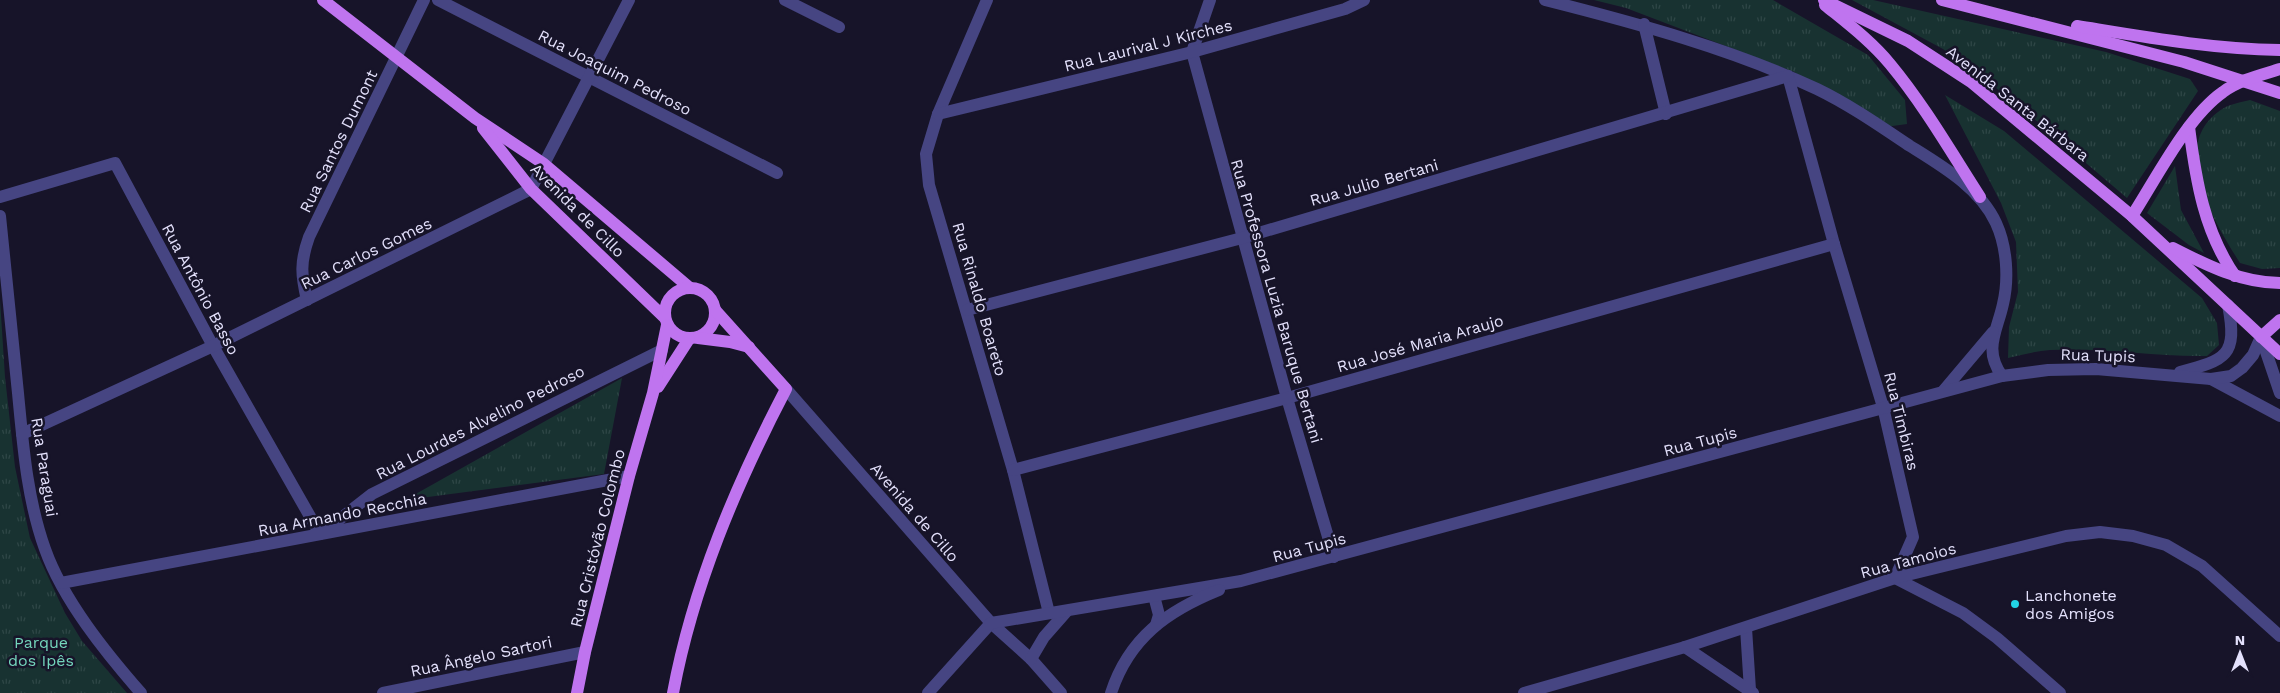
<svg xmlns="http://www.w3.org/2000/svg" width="2280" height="693" font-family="'Work Sans',sans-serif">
	<defs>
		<pattern id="park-tufts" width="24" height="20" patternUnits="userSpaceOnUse" patternTransform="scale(1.25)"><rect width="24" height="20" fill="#183231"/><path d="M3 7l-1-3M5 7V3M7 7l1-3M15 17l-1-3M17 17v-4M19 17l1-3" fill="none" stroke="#2e4646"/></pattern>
	</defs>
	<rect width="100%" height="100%" fill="#171429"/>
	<!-- park -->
	<g fill="url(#park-tufts)">
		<path d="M1594 0H1773L1868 55 1905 100 1907 124 1885 127 1794 72 1626 8Z"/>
		<path d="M1852 0H1873L2106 52 2190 79 2198 91 2127 198 2011 99 1943 49Z"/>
		<path d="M1945 95 2004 131 2202 298 2217 323 2219 345 2207 356C2154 357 2102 347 2050 350 2036 351 2022 355 2008 358L2009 327 2018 292 2016 242 2001 203Z"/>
		<path d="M2250 100 2280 111V268L2262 269 2240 263C2215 223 2165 143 2224 108 2231 104 2242 102 2250 100Z"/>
		<path d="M2175 166 2181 210 2204 253 2189 245 2147 213Z"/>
		<path d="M0 300 5 377 15 467 30 538 65 613 82 641 127 693H0Z"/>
		<path d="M622 378 604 474 405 500Z"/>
	</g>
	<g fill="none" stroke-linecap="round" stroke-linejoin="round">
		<!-- minor -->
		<g stroke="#464582" stroke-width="12">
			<path d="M438 0 777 173"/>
			<path d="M785 0 839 27"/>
			<path d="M987 0 938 114 926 154 929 185 1013 470 1049 613"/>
			<path d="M1210 0 1192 52 1287 398 1334 557"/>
			<path d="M1545 0C1636 23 1732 49 1817 89 1850 105 1880 126 1910 146 1942 166 1980 188 1996 223 2007 247 2009 279 2003 304 1997 332 1983 349 2002 376"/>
			<path d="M1644 24 1666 114"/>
			<path d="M1788 76 1834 244 1883 407 1913 537 1895 578 1963 613 1997 638 2060 693"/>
			<path d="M938 114 1192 52 1345 9 1364 0"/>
			<path d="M0 197 115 163 213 346 320 534"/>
			<path d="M0 216C6 275 12 334 18 393 23 445 27 499 45 549 63 600 106 653 141 693"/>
			<path d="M307 300C301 275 300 262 309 237L424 0"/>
			<path d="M967 310 1242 238 1788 76"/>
			<path d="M2261 337 2280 393"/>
			<path d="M2180 372C2226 360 2238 356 2228 305"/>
			<path d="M2211 379 2280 416"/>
			<path d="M786 389 991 623 1031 659 1061 693"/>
			<path d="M1944 390 1993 332"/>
			<path d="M22 434 213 346 531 189 629 0"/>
			<path d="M1013 470 1287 398 1834 244"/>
			<path d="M322 533 372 494 662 350"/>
			<path d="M61 583 629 476"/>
			<path d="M1154 596 1159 615 1156 625"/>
			<path d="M1746 628 1750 690"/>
			<path d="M1685 647 1753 693"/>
			<path d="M1031 659 1044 637 1066 612"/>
			<path d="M383 693 585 652"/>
			<path d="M928 693 991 623 1241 581 2002 376 2048 370 2096 369 2211 379 2231 376 2242 368 2253 355 2261 337"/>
			<path d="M1111 693C1129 638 1167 611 1219 590"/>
			<path d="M1524 693 1685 647 1895 578 2066 536 2100 532 2133 536 2166 545 2202 566 2280 636"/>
		</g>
		<!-- major -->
		<g stroke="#bf74ef" stroke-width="12">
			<path d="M323 0 475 118 544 164 690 288"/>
			<path d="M1824 0 1908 41 1971 82 2132 216 2280 354"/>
			<path d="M1942 0 2184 62 2280 93"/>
			<path d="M1825 5C1847 23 1871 41 1890 64 1924 105 1951 152 1980 197"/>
			<path d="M2077 26C2145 37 2211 49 2280 50"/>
			<path d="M2189 127C2196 181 2204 231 2235 276"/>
			<path d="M483 128 531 189 665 318"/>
			<path d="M2132 216C2156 179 2187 117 2223 92 2239 80 2261 75 2280 69"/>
			<path d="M2173 248C2206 265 2242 283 2280 283"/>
			<circle cx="690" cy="313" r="25"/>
			<path d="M2261 337 2280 320"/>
			<path d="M698 338 730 342 749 347"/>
			<path d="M658 387 689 339"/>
			<path d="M577 693 585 652 629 476 653 393 667 325"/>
			<path d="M673 693C693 586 736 485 786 389L716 311"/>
		</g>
	</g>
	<!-- markers -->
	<circle fill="#22d4e5" stroke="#171429" stroke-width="2" cx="2015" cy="604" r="5"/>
	<g text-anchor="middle" stroke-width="5" stroke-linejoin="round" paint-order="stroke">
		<!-- street labels -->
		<g font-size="16" fill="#e3e0fb" stroke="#171429">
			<text transform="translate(1148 45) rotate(-14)" y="6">Rua Laurival J Kirches</text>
			<text transform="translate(615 72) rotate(27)" y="6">Rua Joaquim Pedroso</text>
			<text transform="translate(2018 103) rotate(38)" y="6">Avenida Santa Bárbara</text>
			<text transform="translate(338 141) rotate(-64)" y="6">Rua Santos Dumont</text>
			<text transform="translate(1374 182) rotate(-16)" y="6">Rua Julio Bertani</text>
			<text transform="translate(578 210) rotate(45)" y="6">Avenida de Cillo</text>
			<text transform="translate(366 253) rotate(-26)" y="6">Rua Carlos Gomes</text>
			<text transform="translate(201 289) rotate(62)" y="6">Rua Antônio Basso</text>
			<text transform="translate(980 299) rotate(74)" y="6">Rua Rinaldo Boareto</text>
			<text transform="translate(1277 301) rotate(74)" y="6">Rua Professora Luzia Baruque Bertani</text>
			<text transform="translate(1420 343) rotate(-16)" y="6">Rua José Maria Araujo</text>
			<text transform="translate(2098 355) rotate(2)" y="6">Rua Tupis</text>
			<text transform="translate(1902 421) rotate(76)" y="6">Rua Timbiras</text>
			<text transform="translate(480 422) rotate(-27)" y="6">Rua Lourdes Alvelino Pedroso</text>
			<text transform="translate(1700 441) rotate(-15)" y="6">Rua Tupis</text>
			<text transform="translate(45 467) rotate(81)" y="6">Rua Paraguai</text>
			<text transform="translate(915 512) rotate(49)" y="6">Avenida de Cillo</text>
			<text transform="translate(342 514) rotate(-11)" y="6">Rua Armando Recchia</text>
			<text transform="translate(597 538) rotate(-76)" y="6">Rua Cristóvão Colombo</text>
			<text transform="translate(1309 547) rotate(-15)" y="6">Rua Tupis</text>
			<text transform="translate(1908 560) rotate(-15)" y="6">Rua Tamoios</text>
			<text transform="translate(481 656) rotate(-12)" y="6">Rua Ângelo Sartori</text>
		</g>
		<!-- poi labels -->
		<g font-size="16" fill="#e3e0fb" stroke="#171429" text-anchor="start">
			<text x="2025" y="601">Lanchonete<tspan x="2025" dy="18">dos Amigos</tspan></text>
		</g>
		<!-- park labels -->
		<g font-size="16" fill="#73d4bb" stroke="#171429">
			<text x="41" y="648">Parque<tspan x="41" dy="18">dos Ipês</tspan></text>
		</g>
	</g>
	<!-- north arrow -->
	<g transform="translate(2240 653)" stroke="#171429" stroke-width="4" paint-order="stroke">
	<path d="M0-4L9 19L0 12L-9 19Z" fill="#e3e0fb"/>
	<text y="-8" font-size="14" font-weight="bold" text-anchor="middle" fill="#e3e0fb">N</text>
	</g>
</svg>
